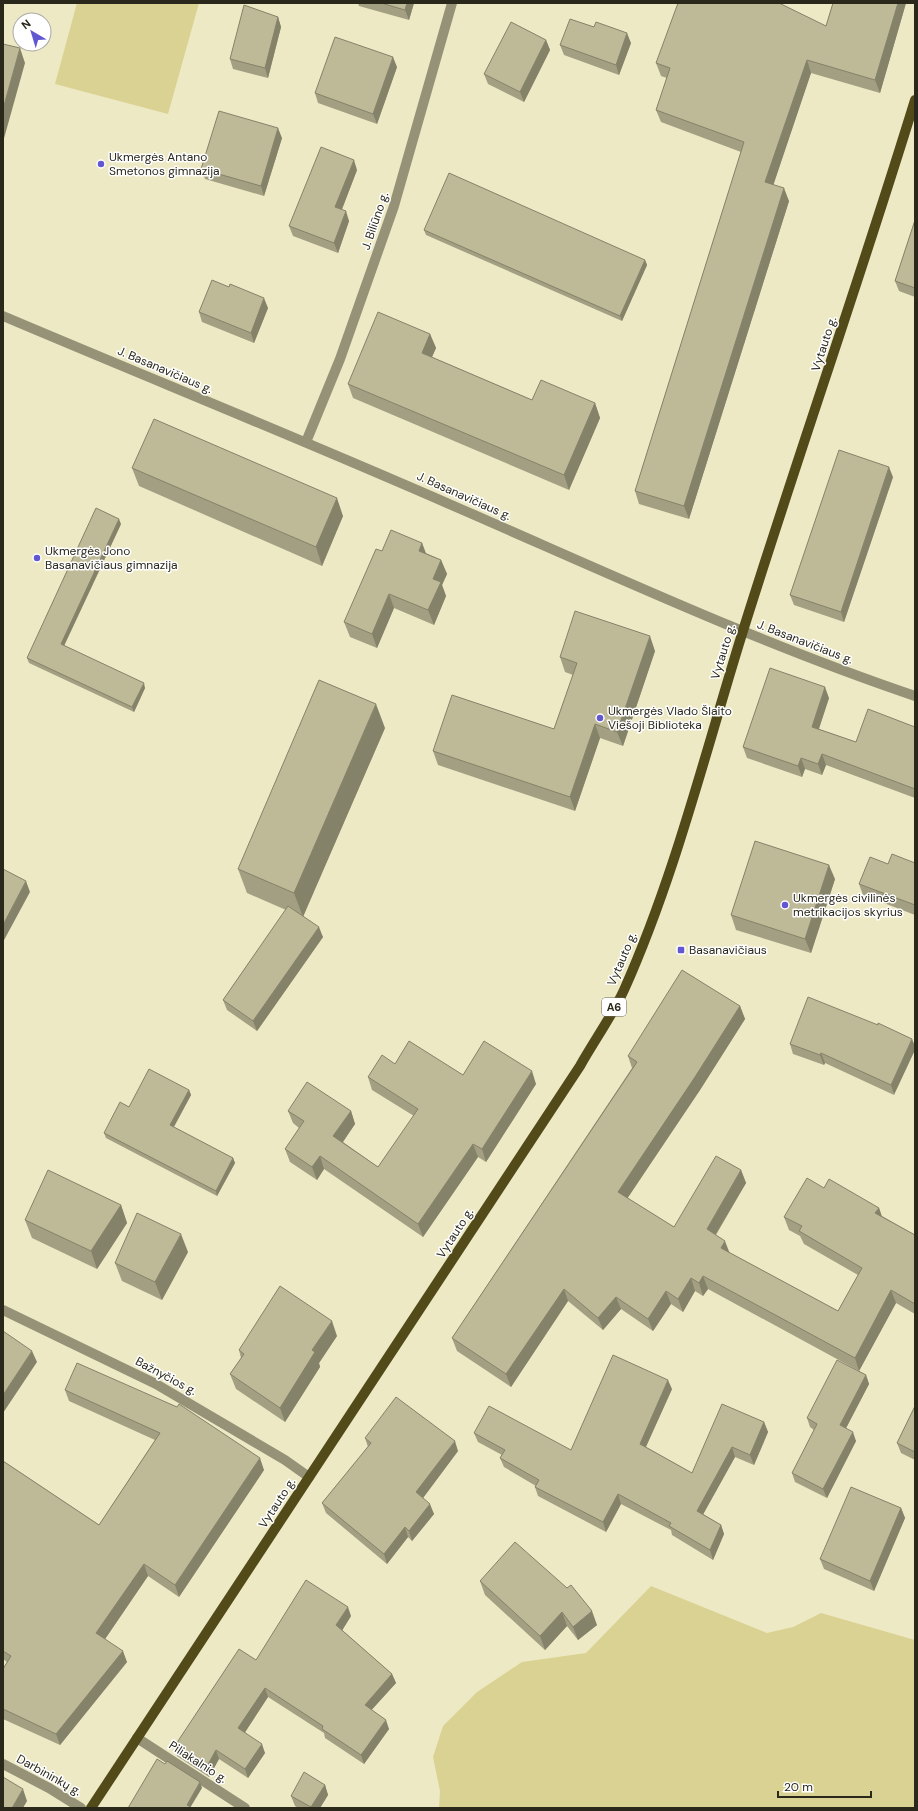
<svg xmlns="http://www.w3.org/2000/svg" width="918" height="1811" font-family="'DM Sans',sans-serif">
	<rect width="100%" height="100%" fill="#eee9c5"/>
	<!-- green -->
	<g fill="#dad293">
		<path d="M77 3H199L168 114 55 84Z"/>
		<path d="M651 1586 767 1633 793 1627 821 1613 915 1640V1808H439L440 1791 433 1757 443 1726 477 1692 522 1662 586 1653Z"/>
	</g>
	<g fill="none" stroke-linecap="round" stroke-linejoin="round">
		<!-- street -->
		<g stroke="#959278" stroke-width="10">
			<path d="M3 316C154 380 306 441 456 507 608 573 758 643 915 696"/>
			<path d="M306 442 340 359 394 206 452 3"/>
			<path d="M3 1310 156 1384 285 1460 309 1477"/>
			<path d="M137 1738 245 1808"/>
			<path d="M3 1764 49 1788 81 1808"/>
		</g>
		<!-- primary -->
		<path stroke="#524b19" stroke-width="10" d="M91 1808 580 1066C594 1041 612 1016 624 990 675 876 705 753 742 634 798 455 860 279 915 100"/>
	</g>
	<!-- wall -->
	<g fill="#a39f82">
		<path d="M358 3H414L409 20 359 6Z"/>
		<path d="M833 3H906L880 93 811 73 773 185 789 201 689 519 639 504 635 491 741 152 661 122 656 110 667 78 661 76 656 63 826 26Z"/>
		<path d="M278 17 281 27 268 78 233 69 230 59Z"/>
		<path d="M594 27 631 43 619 75 564 55 560 45Z"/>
		<path d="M546 40 550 50 524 102 488 84 484 74Z"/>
		<path d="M397 67 377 124 318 103 315 93Z"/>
		<path d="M282 138 264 196 205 179 201 169Z"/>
		<path d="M357 170 342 209 349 221 338 253 293 236 289 226Z"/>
		<path d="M915 220V297L899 291 895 281Z"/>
		<path d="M424 230 645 260 647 265 622 321 426 235Z"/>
		<path d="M268 308 254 343 202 322 199 312Z"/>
		<path d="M430 334 436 348 432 357 532 400 595 403 600 418 569 490 353 398 348 384Z"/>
		<path d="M132 468 343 516 322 566 139 486Z"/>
		<path d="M893 477 844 622 794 605 790 595Z"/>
		<path d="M121 524 64 646 145 688 134 712 29 663 27 658Z"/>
		<path d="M422 543 426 553 441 560 447 574 442 585 446 596 434 625 394 608 377 648 350 637 344 622 382 551Z"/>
		<path d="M655 651 623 746 600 738 575 811 438 765 433 751 554 729 573 675 565 672 560 657Z"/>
		<path d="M829 698 819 729 856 742 915 727V798L826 765 822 775 805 769 802 777 747 758 743 747Z"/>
		<path d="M385 728 303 916 323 937 257 1031 227 1010 223 1000 286 910 247 893 238 869Z"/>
		<path d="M915 863V915L863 895 859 884 888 864Z"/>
		<path d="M835 879 811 953 736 930 731 915Z"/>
		<path d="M740 1006 745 1019 700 1090 627 1198 674 1227 741 1170 746 1183 716 1235 730 1253 838 1311 858 1275 804 1244 800 1236 789 1230 784 1217 824 1188 879 1208 882 1216 915 1235V1314L896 1303 859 1371 866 1375 869 1384 846 1428 856 1441 827 1498 795 1482 792 1473 814 1430 810 1427 807 1418 859 1371 708 1289 703 1296 695 1291 683 1312 671 1304 653 1331 621 1309 603 1330 568 1301 511 1387 457 1351 452 1338 632 1068 628 1056Z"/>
		<path d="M878 1025 894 1095 825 1063 824 1065 793 1054 790 1044Z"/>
		<path d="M395 1064 463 1075 536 1084 486 1162 478 1157 423 1237 324 1169 317 1180 290 1162 285 1149 299 1128 293 1123 288 1111H351L355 1124 343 1142 378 1167 414 1116 372 1090 368 1077Z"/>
		<path d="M189 1090 191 1095 174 1127 233 1158 235 1163 217 1196 106 1138 104 1133 129 1107Z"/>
		<path d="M121 1205 127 1223 97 1269 32 1238 25 1220Z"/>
		<path d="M188 1252 162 1300 122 1281 115 1263Z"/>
		<path d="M337 1336 319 1363 320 1367 285 1422 236 1389 230 1374 241 1358 239 1350Z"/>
		<path d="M672 1389 646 1447 692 1473 764 1422 768 1432 754 1465 735 1457 703 1514 721 1525 724 1534 713 1560 672 1535 671 1530 621 1504 606 1532 538 1496 535 1487 536 1486 504 1467 500 1458 502 1455 478 1442 474 1433 571 1450Z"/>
		<path d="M65 1390 264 1470 179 1597 148 1576 105 1639 127 1662 60 1745 3 1719V1669L7 1662 3 1659V1461L99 1525 155 1440 69 1401Z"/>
		<path d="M915 1406V1460L901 1453 897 1443Z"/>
		<path d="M365 1438 458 1451 423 1498 434 1514 412 1541 408 1537 387 1564 326 1513 322 1503 368 1447Z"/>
		<path d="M901 1508 905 1518 874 1591 824 1569 820 1559Z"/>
		<path d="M480 1581 597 1625 578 1640 567 1626 545 1650 485 1595Z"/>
		<path d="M351 1616 342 1630 392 1674 396 1683 371 1710 389 1729 364 1764 325 1738 324 1733 268 1697 245 1732 265 1753 248 1778 219 1759 209 1777 177 1756 174 1747 256 1660Z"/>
		<path d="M325 1785 328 1795 320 1808H298L295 1806 291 1796Z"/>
	</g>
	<!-- shaded-wall -->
	<g fill="#85826a">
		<path d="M407 3H414L409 20 405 10Z"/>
		<path d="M898 3H906L880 93 875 80Z"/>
		<path d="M278 17 281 27 268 78 265 68Z"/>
		<path d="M627 33 631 43 619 75 616 65Z"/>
		<path d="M546 40 550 50 524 102 520 92Z"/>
		<path d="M20 48 25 63 3 142V109Z"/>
		<path d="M393 57 397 67 377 124 373 114Z"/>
		<path d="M807 60 811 73 770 195 765 182Z"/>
		<path d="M278 128 282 138 264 196 261 186Z"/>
		<path d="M354 160 357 170 339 217 335 207Z"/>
		<path d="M784 188 789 201 689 519 684 506Z"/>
		<path d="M346 211 349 221 338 253 334 243Z"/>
		<path d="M645 260 647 265 622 321 620 316Z"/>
		<path d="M264 298 268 308 254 343 251 333Z"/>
		<path d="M430 334 436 348 427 368 422 353Z"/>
		<path d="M595 403 600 418 569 490 564 475Z"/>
		<path d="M889 467 893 477 844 622 841 612Z"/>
		<path d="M337 498 343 516 322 566 316 547Z"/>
		<path d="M119 519 121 524 62 650 61 644Z"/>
		<path d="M422 543 427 557 419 551Z"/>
		<path d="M441 560 447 574 442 585 446 596 434 625 428 610 433 579Z"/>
		<path d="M389 594 394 608 377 648 372 634Z"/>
		<path d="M650 636 655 651 623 746 617 732Z"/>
		<path d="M144 683 145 688 134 712 132 707Z"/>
		<path d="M825 687 829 698 816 737 812 727Z"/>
		<path d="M376 704 385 728 303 917 294 893Z"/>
		<path d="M595 724 600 738 575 811 570 797Z"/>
		<path d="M822 754 826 765 822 775 818 764Z"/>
		<path d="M801 758 805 769 802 777 798 766Z"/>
		<path d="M829 865 835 879 811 953 805 939Z"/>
		<path d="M26 881 30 892 3 942V925Z"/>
		<path d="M319 927 323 937 257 1031 253 1021Z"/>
		<path d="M740 1006 745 1019 700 1090 623 1205 618 1192Z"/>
		<path d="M912 1039 915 1046V1050L894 1095 891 1085Z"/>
		<path d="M821 1053 825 1063 824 1065 820 1055Z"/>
		<path d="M532 1071 536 1084 486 1162 482 1149Z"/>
		<path d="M189 1090 191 1095 172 1130 170 1125Z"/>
		<path d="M351 1111 355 1124 338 1149 333 1136Z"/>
		<path d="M473 1144 478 1157 423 1237 418 1224Z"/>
		<path d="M320 1156 324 1169 317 1180 312 1167Z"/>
		<path d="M233 1158 235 1163 217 1196 216 1191Z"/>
		<path d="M741 1170 746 1183 711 1242 707 1229Z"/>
		<path d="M121 1205 127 1223 97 1269 91 1251Z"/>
		<path d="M879 1208 883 1221 875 1213Z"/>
		<path d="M181 1234 188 1252 162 1300 155 1282Z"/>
		<path d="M725 1241 730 1254 721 1248Z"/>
		<path d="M703 1276 708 1289 703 1296 699 1283Z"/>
		<path d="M691 1278 695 1291 683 1312 678 1299Z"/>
		<path d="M564 1289 568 1301 511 1387 506 1374Z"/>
		<path d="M891 1290 896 1303 859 1371 855 1358Z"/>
		<path d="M666 1291 671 1304 653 1331 648 1319Z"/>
		<path d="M616 1297 621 1309 603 1330 598 1318Z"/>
		<path d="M332 1321 337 1336 319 1363 320 1367 285 1422 280 1408 312 1350Z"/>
		<path d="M32 1351 37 1362 3 1413V1395Z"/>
		<path d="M866 1375 869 1384 843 1434 840 1425Z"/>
		<path d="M668 1380 672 1389 643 1453 640 1444Z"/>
		<path d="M764 1422 768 1432 754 1465 750 1455Z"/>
		<path d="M853 1432 856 1441 827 1498 823 1489Z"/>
		<path d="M455 1441 458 1451 420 1502 416 1492Z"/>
		<path d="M732 1447 735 1457 700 1520 697 1511Z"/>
		<path d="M260 1458 264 1470 179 1597 175 1585Z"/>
		<path d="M618 1494 621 1504 606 1532 603 1522Z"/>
		<path d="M430 1504 434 1514 412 1541 409 1531Z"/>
		<path d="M901 1508 905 1518 874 1591 870 1581Z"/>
		<path d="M721 1525 724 1534 713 1560 710 1550Z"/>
		<path d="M405 1527 408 1537 387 1564 384 1554Z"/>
		<path d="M144 1564 148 1576 101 1645 96 1633Z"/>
		<path d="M348 1607 351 1616 340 1634 336 1625Z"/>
		<path d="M592 1611 597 1625 578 1640 573 1627Z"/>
		<path d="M562 1612 567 1626 545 1650 540 1636Z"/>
		<path d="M123 1651 127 1662 60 1745 56 1734Z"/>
		<path d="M392 1674 396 1683 368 1714 365 1705Z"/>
		<path d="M265 1688 268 1697 242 1737 238 1728Z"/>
		<path d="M386 1720 389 1729 364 1764 361 1755Z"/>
		<path d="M262 1744 265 1753 248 1778 245 1769Z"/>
		<path d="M216 1750 219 1759 209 1777 206 1768Z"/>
		<path d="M200 1782 202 1788 190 1808 187 1805Z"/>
		<path d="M325 1785 328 1795 320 1808H311V1807Z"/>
		<path d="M23 1789 27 1801 23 1808H12Z"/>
	</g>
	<!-- building -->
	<g fill="#beb997" stroke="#85826a">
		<path d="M381 3H407L405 10Z"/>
		<path d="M678 3H779L826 26 833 3H898L875 80 807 60 765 182 784 188 684 506 635 491 744 142 656 110 670 68 656 63Z"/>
		<path d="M244 5 278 17 265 68 230 59Z"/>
		<path d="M570 19 594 27 596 22 627 33 616 65 560 45Z"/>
		<path d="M511 22 546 40 520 92 484 74Z"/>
		<path d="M335 37 393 57 373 114 315 93Z"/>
		<path d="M3 44 20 48 3 109Z"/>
		<path d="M219 111 278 128 261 186 201 169Z"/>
		<path d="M321 147 354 160 335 207 346 211 334 243 289 226Z"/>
		<path d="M449 173 645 260 620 316 424 230Z"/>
		<path d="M915 220V288L895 281Z"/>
		<path d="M212 280 229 287 230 284 264 298 251 333 199 312Z"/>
		<path d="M378 312 430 334 422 353 532 400 541 380 595 403 564 475 348 384Z"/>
		<path d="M154 419 337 498 316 547 132 468Z"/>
		<path d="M839 450 889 467 841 612 790 595Z"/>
		<path d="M96 508 119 519 61 644 144 683 132 707 27 658Z"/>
		<path d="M391 530 422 543 419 551 441 560 433 579 441 582 428 610 389 594 372 634 344 622 376 549 382 551Z"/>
		<path d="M575 611 650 636 617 732 595 724 570 797 433 751 452 695 554 729 577 663 560 657Z"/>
		<path d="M770 668 825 687 812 727 856 742 868 709 915 727V789L822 754 818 764 801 758 798 766 743 747Z"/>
		<path d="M319 680 376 704 294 893 238 869Z"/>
		<path d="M755 841 829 865 805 939 731 915Z"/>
		<path d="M892 854 915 863V905L859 884 870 857 888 864Z"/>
		<path d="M3 869 26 881 3 925Z"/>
		<path d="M288 906 319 927 253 1021 223 1000Z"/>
		<path d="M682 970 740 1006 695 1077 618 1192 674 1227 716 1156 741 1170 707 1229 725 1241 721 1248 838 1311 862 1268 799 1231 802 1226 784 1217 807 1178 824 1188 829 1179 879 1208 875 1213 915 1235V1304L891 1290 855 1358 703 1276 699 1283 691 1278 678 1299 666 1291 648 1319 616 1297 598 1318 564 1289 506 1374 452 1338 637 1062 628 1056Z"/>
		<path d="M808 997 878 1025V1023L912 1039 891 1085 821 1053 820 1055 790 1044Z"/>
		<path d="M409 1041 463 1075 484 1041 532 1071 482 1149 473 1144 418 1224 320 1156 312 1167 285 1149 304 1121 288 1111 307 1082 351 1111 333 1136 378 1167 418 1109 368 1077 382 1055 395 1064Z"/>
		<path d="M149 1069 189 1090 170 1125 233 1158 216 1191 104 1133 120 1102 129 1107Z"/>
		<path d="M48 1170 121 1205 91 1251 25 1220Z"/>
		<path d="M137 1213 181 1234 155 1282 115 1263Z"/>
		<path d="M280 1286 332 1321 312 1350 315 1352 280 1408 230 1374 244 1354 239 1350Z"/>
		<path d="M3 1331 32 1351 3 1395Z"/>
		<path d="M613 1355 668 1380 640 1444 692 1473 722 1404 764 1422 750 1455 732 1447 697 1511 721 1525 710 1550 669 1526 671 1523 618 1494 603 1522 535 1487 539 1480 500 1458 505 1450 474 1433 489 1406 571 1450Z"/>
		<path d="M837 1360 866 1375 840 1425 853 1432 823 1489 792 1473 817 1424 807 1418Z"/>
		<path d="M77 1363 177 1407 179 1404 260 1458 175 1585 144 1564 96 1633 123 1651 56 1734 3 1709V1669L11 1656 3 1651V1461L99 1525 160 1433 65 1390Z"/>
		<path d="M396 1397 455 1441 416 1492 430 1504 409 1531 405 1527 384 1554 322 1503 371 1443 365 1438Z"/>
		<path d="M915 1406V1452L897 1443Z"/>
		<path d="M851 1487 901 1508 870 1581 820 1559Z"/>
		<path d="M515 1542 567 1588 571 1585 592 1611 573 1627 562 1612 540 1636 480 1581Z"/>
		<path d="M306 1580 348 1607 336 1625 392 1674 365 1705 386 1720 361 1755 322 1729 323 1726 265 1688 238 1728 262 1744 245 1769 216 1750 206 1768 174 1747 239 1649 256 1660Z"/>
		<path d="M157 1759 165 1764 167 1761 200 1782 187 1805 192 1808H128Z"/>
		<path d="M304 1772 325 1785 311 1807 291 1796Z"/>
		<path d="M3 1777 23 1789 12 1808H3Z"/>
	</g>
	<!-- markers -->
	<g fill="#6158d1" stroke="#fff" stroke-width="1.5">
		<circle cx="101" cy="164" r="4"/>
		<circle cx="37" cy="558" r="4"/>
		<circle cx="600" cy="718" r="4"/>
		<circle cx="785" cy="905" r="4"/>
		<rect x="677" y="946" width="8" height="8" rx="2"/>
	</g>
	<g text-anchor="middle" stroke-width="3" stroke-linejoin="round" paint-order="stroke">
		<!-- shield labels -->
		<rect fill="#fff" stroke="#6a685f" stroke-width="1" x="602" y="998" width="24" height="18" rx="3"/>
		<g font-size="11" font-weight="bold" fill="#2a281b">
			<text x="614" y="1011">A6</text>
		</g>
		<!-- poi labels -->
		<g font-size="12" fill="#2a281b" stroke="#fff" text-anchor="start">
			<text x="109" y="161">Ukmergės Antano<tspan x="109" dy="14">Smetonos gimnazija</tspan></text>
			<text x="45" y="555">Ukmergės Jono<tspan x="45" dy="14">Basanavičiaus gimnazija</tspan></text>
			<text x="608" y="715">Ukmergės Vlado Šlaito<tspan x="608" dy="14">Viešoji Biblioteka</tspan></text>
			<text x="793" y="902">Ukmergės civilinės<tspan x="793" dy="14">metrikacijos skyrius</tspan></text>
			<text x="689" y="954">Basanavičiaus</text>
		</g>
		<!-- street labels -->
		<g font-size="12" fill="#2a281b" stroke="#fff">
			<text transform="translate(375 221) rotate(-71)" y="4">J. Biliūno g.</text>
			<text transform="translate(824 344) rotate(-72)" y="4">Vytauto g.</text>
			<text transform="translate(165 370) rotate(23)" y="4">J. Basanavičiaus g.</text>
			<text transform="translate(464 496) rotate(24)" y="4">J. Basanavičiaus g.</text>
			<text transform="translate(805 642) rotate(21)" y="4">J. Basanavičiaus g.</text>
			<text transform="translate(723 652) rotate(-73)" y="4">Vytauto g.</text>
			<text transform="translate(622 959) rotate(-67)" y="4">Vytauto g.</text>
			<text transform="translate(455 1233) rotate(-57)" y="4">Vytauto g.</text>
			<text transform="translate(166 1376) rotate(28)" y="4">Bažnyčios g.</text>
			<text transform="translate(277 1503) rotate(-57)" y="4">Vytauto g.</text>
			<text transform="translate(198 1762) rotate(33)" y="4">Piliakalnio g.</text>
			<text transform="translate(49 1775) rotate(29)" y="4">Darbininkų g.</text>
		</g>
	</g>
	<!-- border -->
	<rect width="918" height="1811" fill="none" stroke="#2a281b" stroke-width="8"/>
	<!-- north arrow -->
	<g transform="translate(32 32) rotate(322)"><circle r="19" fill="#ffffff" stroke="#aaa9a4"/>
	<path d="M0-3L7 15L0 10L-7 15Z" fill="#6158d1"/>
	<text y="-6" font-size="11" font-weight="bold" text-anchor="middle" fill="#2a281b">N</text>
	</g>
	<!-- scale -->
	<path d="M778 1791v6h93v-6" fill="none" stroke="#2a281b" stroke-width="2"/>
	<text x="784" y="1791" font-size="12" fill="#2a281b" stroke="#ffffff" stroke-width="3" paint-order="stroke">20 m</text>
</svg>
